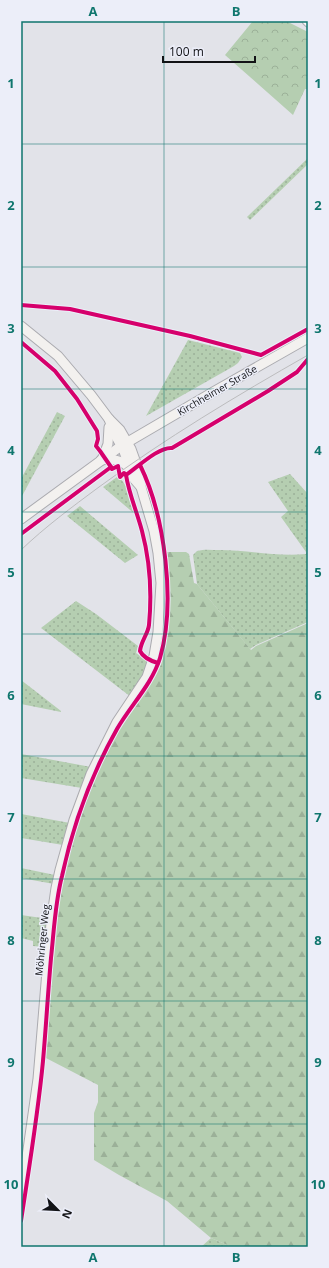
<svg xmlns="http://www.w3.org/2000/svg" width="329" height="1268" font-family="'Open Sans',sans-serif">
	<defs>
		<pattern id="grass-dots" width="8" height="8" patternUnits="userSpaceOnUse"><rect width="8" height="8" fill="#b5ceb1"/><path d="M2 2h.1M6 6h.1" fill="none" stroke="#9bb098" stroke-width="1.8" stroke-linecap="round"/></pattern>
		<pattern id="forest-firs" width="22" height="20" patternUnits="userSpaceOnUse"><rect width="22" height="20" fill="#b5ceb1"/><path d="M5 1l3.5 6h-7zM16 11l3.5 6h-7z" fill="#9bb098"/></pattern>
		<pattern id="park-crowns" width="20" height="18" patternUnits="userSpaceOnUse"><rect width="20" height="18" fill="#b5ceb1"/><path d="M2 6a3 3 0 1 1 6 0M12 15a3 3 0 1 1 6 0" fill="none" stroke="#9bb098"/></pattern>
	</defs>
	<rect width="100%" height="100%" fill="#e2e3e9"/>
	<!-- grass -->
	<g fill="url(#grass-dots)">
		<path d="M308 158V164L250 220 247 217Z"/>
		<path d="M188 340 240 353 242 357 238 363 234 366 146 416Z"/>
		<path d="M57 412 65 416 21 498V479Z"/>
		<path d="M290 474 308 494V622L256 645 250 649 197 584 193 555 197 551C204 549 212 550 219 550 248 550 277 557 306 554V552L281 517 288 511 268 482Z"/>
		<path d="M117 477C128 481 132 505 136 515L103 487Z"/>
		<path d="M80 506 87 512 138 555 125 563 67 516Z"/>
		<path d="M76 601 96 614 138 646 136 653 145 659 147 664 143 677 131 697 41 628Z"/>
		<path d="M21 680 61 711V712L21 704Z"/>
		<path d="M21 754 91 767 82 788 21 778Z"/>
		<path d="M21 814 70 823 63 845 21 838Z"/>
		<path d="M21 868 55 875 54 884 21 878Z"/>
		<path d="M21 915 49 919 46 947 33 946V941L21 938Z"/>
		<path d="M211 1238 232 1247H201Z"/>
	</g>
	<!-- forest -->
	<path fill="url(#forest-firs)" d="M165 552H186L189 554 194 583 197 584 251 650 256 646 308 623V1247H232L211 1238 167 1201 119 1175 94 1160V1113L98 1102V1085L44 1057 57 907 66 863 81 811 94 776 116 732 150 680 160 658 167 608 168 588Z"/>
	<!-- park -->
	<path fill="url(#park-crowns)" d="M253 21H286L308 32V89H305L293 115 225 55Z"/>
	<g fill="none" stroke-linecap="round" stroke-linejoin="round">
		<!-- street casing -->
		<g stroke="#ababb0" stroke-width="9">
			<path id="street" d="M306 21 308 23"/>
		</g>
		<!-- secondary casing -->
		<g stroke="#ababb0" stroke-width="11">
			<g id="secondary">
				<path d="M21 326 58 356 91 395 109 419 114 433 123 449 134 479 141 487"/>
				<path d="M103 457 108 444 109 427"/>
				<path d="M101 460C112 458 122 460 129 468"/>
				<path d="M21 519 121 446 215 391 308 338"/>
				<path d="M21 1199 38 1079 51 923 56 888 60 870 74 820 91 774 117 722 147 677 154 656 158 632 161 583 158 553 154 531 141 487 140 474 131 449 120 430 109 419"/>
			</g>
		</g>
		<!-- street -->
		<use href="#street" stroke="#fbfbfc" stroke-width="7"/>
		<!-- secondary -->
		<use href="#secondary" stroke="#f3f1ef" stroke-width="9"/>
		<!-- tram -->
		<path stroke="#bcbcbe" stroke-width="1" d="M21 550C45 527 72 507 99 487 166 438 236 396 308 355"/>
		<!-- cycleway casing -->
		<g stroke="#eceef9" stroke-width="6">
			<g id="cycleway">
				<path d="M21 305 70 309 190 336 261 355 308 329"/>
				<path d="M21 342 55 371 77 399 97 431 98 439 96 446 100 451 111 467"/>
				<path d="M126 475C129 494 137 512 142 531 150 561 152 593 149 625 148 634 141 641 140 651 143 657 151 661 158 663"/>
				<path d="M21 534 111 467 112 469 118 466 120 477 124 473 126 475C138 467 158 447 172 448L268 391 297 372 308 359"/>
				<path d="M21 1221C29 1168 38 1114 43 1061 46 1027 48 992 51 958 54 931 55 903 62 876 73 825 91 775 117 729 131 705 152 684 160 658 176 603 165 516 140 465"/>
			</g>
		</g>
		<!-- cycleway -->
		<use href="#cycleway" stroke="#d6006c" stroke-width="4"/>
	</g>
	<!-- grid -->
	<path fill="none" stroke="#0f766e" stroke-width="1" stroke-opacity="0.55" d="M164 21V1247M21 144H308M21 267H308M21 389H308M21 512H308M21 634H308M21 756H308M21 879H308M21 1001H308M21 1124H308"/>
	<g text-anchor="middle" stroke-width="3" stroke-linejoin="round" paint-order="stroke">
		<!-- street labels -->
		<g font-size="10" fill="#121316" stroke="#eceef9">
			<text transform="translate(217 390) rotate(-30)" y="4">Kirchheimer Straße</text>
			<text transform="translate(42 940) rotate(-84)" y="4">Möhringer Weg</text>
		</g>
	</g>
	<!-- border -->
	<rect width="329" height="1268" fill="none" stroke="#eceef9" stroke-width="44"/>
	<!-- north arrow -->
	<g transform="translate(58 1210) rotate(114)" stroke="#eceef9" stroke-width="3" paint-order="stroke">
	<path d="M0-3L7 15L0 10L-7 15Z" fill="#121316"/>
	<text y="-6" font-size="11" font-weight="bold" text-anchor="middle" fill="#121316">N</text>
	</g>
	<!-- scale -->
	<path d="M163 56v6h92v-6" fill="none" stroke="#121316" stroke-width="2"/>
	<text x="169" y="56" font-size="12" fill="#121316" stroke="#eceef9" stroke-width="3" paint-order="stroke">100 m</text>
	<rect x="22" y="22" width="285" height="1224" fill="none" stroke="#0f766e" stroke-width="1.5"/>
	<g font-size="13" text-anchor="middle" font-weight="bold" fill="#0f766e">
		<text x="93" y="16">A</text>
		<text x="236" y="16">B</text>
		<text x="11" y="88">1</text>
		<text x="318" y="88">1</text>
		<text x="11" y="210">2</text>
		<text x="318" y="210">2</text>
		<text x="11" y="333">3</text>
		<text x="318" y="333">3</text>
		<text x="11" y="455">4</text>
		<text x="318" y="455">4</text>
		<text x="11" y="577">5</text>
		<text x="318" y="577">5</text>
		<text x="11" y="700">6</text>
		<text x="318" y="700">6</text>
		<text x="11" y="822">7</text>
		<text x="318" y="822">7</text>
		<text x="11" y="945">8</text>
		<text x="318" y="945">8</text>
		<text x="11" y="1067">9</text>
		<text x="318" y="1067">9</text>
		<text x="11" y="1189">10</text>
		<text x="318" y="1189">10</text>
		<text x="93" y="1262">A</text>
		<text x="236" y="1262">B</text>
	</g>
</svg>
